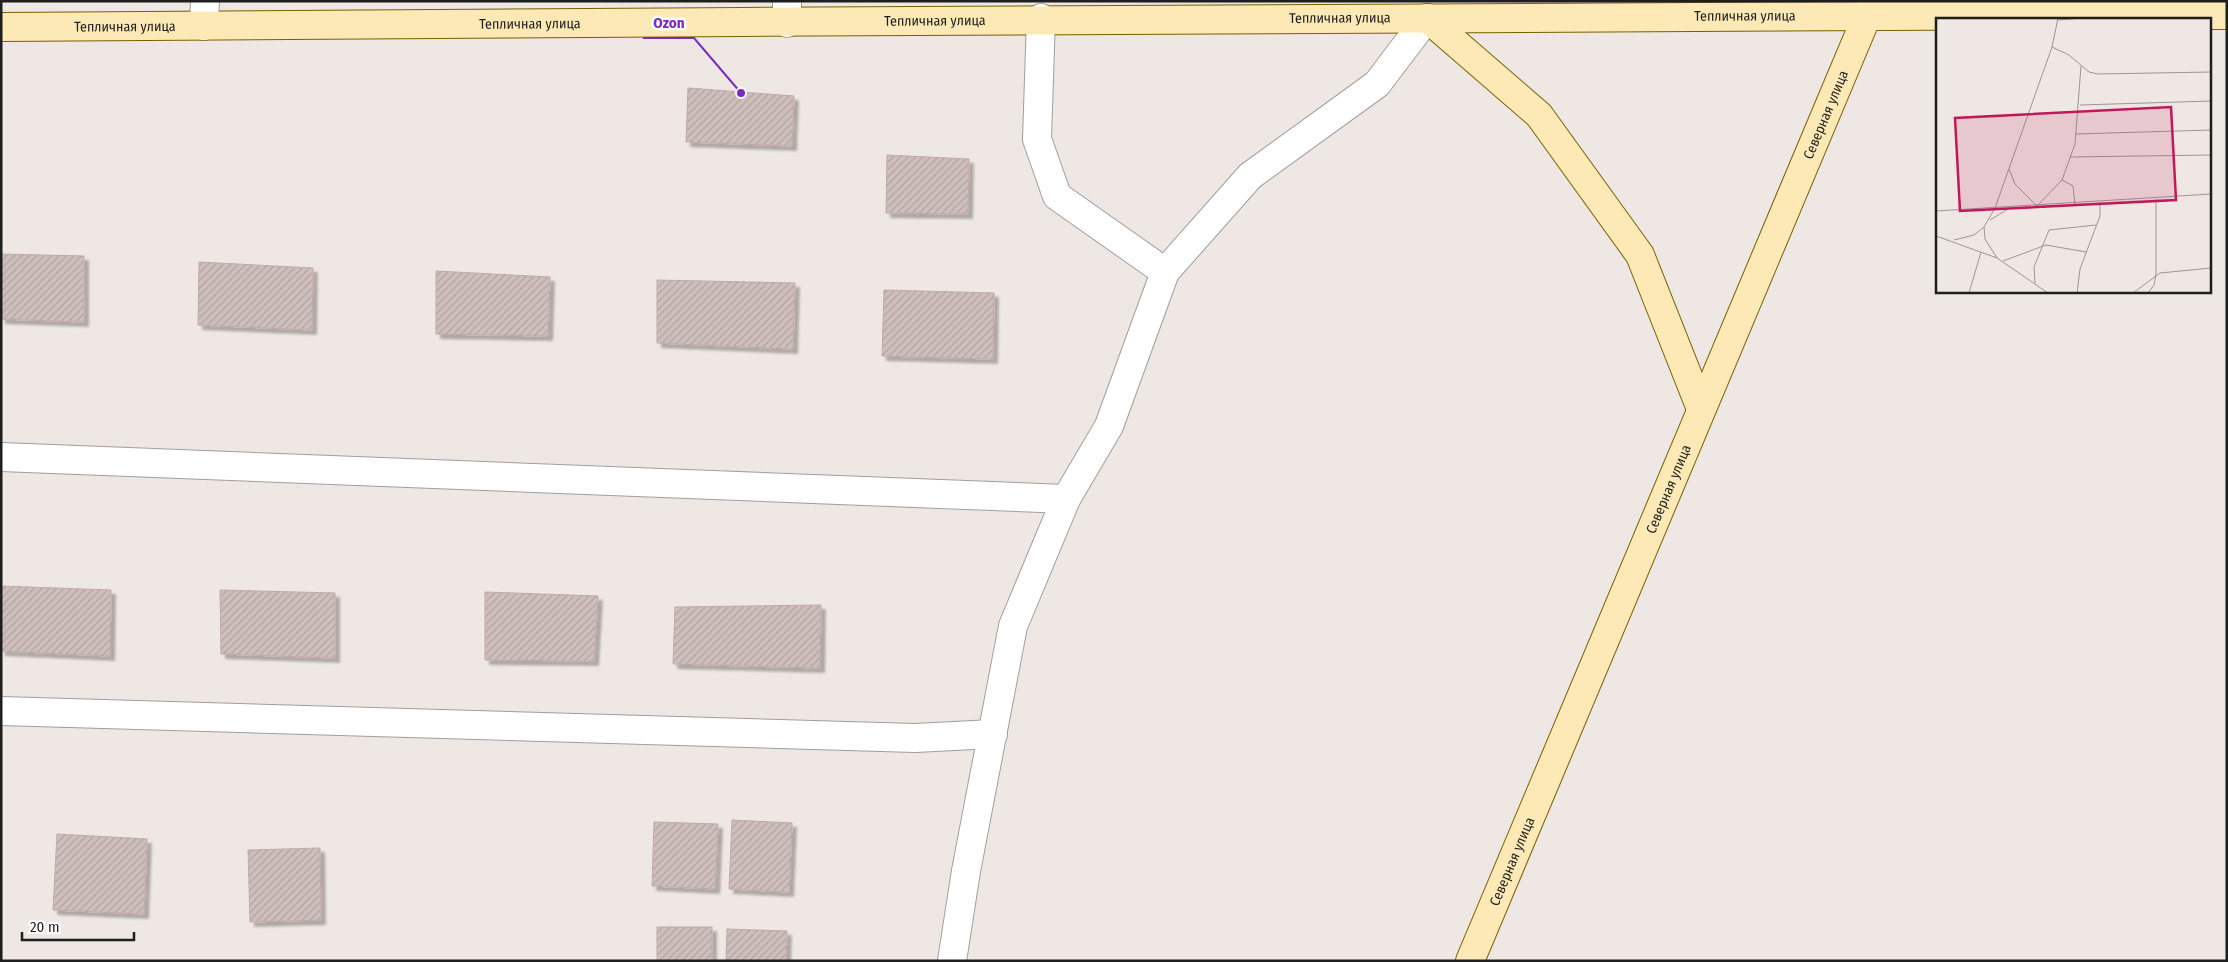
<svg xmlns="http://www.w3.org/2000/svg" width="2228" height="962" font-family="'Fira Sans Condensed',sans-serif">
	<defs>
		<pattern id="building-hatch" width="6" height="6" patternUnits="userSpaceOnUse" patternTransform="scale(1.25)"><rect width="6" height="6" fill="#cfbfbc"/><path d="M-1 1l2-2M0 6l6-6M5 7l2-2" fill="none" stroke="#b1a4a1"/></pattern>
		<filter id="shadow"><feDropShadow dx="4.5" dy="4.5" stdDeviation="1" flood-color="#0004"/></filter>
	</defs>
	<rect width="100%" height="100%" fill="#efe7e3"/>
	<!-- building -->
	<g fill="url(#building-hatch)" stroke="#c1a9a5" filter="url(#shadow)">
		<path d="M688 88 794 96 792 146 686 142Z"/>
		<path d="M887 155 969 159 968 214 886 213Z"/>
		<path d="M1 254 84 256V322L1 319Z"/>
		<path d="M199 262 313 268 312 330 198 325Z"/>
		<path d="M436 271 550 277 548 336 436 334Z"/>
		<path d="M657 280 795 283 793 349 657 343Z"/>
		<path d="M884 290 994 293 993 359 882 356Z"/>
		<path d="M1 586 111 590 110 656 1 651Z"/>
		<path d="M220 590 335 593V658L221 654Z"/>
		<path d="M485 592 598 596 594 661 485 660Z"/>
		<path d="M821 605 820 668 673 664 675 607Z"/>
		<path d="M732 820 792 823 789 892 729 889Z"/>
		<path d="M654 822 718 824 715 889 652 886Z"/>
		<path d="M57 834 147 839 144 914 53 910Z"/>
		<path d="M320 848 321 920 250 922 248 850Z"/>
		<rect x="657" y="927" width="55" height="34"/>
		<path d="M727 929 787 931 786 961H726Z"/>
	</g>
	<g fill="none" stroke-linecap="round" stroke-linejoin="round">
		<!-- minor casing -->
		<g stroke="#9f9f9f" stroke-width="30">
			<g id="minor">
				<path d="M1041 18 1037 139 1057 196 1165 272"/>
				<path d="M787 23V1"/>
				<path d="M204 26 205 1"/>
				<path d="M1 457 1066 499"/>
				<path d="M1 711 915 738 993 734"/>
				<path d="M952 961 966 871 1013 626 1066 499 1109 426 1165 272 1250 176 1377 84 1427 18"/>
			</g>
		</g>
		<!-- secondary casing -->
		<g stroke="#786001" stroke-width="30">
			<g id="secondary">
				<path d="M1427 18 1539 115 1640 255 1701 409"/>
				<path id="s1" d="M1 27C743 23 1485 14 2227 15"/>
				<path id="s2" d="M1470 961 1867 16 1875 3"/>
			</g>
		</g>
		<!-- minor -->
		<use href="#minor" stroke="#fff" stroke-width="28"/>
		<!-- secondary -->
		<use href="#secondary" stroke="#fce9b5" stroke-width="28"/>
	</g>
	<g text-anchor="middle" stroke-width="5" stroke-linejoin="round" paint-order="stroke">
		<!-- street labels -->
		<g font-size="14" fill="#1e1e1e" stroke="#fff">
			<text dy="5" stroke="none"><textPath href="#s1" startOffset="1744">Тепличная улица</textPath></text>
			<text dy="5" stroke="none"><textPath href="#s1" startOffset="1339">Тепличная улица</textPath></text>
			<text dy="5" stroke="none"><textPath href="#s1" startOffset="934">Тепличная улица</textPath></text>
			<text dy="5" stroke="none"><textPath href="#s1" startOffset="529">Тепличная улица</textPath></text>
			<text dy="5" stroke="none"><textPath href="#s1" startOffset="124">Тепличная улица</textPath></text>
			<text dy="5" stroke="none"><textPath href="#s2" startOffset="918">Северная улица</textPath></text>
			<text dy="5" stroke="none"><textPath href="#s2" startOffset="512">Северная улица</textPath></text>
			<text dy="5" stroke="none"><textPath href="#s2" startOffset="108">Северная улица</textPath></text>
		</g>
	</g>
	<!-- overview -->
	<g transform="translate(1936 18)">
		<rect width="275" height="275" fill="#efe7e3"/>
		<path fill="none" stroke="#9b9794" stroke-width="1" d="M122 2 148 0M116 29 133 37 153 54 162 56 275 54M144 87 275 83M140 116 275 112M134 139 275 137M73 151 79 166 101 188M126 162 137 168 139 186M101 188 126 162 139 126 145 48M0 193 275 176M54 202 72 191M0 218 61 240 112 275M18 222 38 217 48 209M61 240 49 221 48 209 59 190 116 29 122 0M67 243 110 227 150 234M99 265 98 249 113 212 160 207M33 275 45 234M141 275 144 251 164 198V184M197 275 224 255 275 250M212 275 218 267 220 257V181"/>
		<path fill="#c2185b" fill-opacity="0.15" stroke="#c2185b" stroke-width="2.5" d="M235 89 240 182 24 193 19 100Z"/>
		<rect width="275" height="275" fill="none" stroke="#1e1e1e" stroke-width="2.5"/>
	</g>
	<!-- callouts -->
	<path fill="none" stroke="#7b2cbf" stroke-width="2" d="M741 93L694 38H643"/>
	<circle fill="#7b2cbf" stroke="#fff" stroke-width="2" cx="741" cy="93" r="5"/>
	<g font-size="15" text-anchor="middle" font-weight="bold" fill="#7b2cbf" stroke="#fff" stroke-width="5" stroke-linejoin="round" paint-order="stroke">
		<text x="669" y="28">Ozon</text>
	</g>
	<!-- border -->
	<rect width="2228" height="962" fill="none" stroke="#1e1e1e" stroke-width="5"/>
	<!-- scale -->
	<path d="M22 932v8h112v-8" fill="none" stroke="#1e1e1e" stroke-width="2.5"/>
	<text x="30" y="932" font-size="15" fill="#1e1e1e" stroke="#ffffff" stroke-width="4" paint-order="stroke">20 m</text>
</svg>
